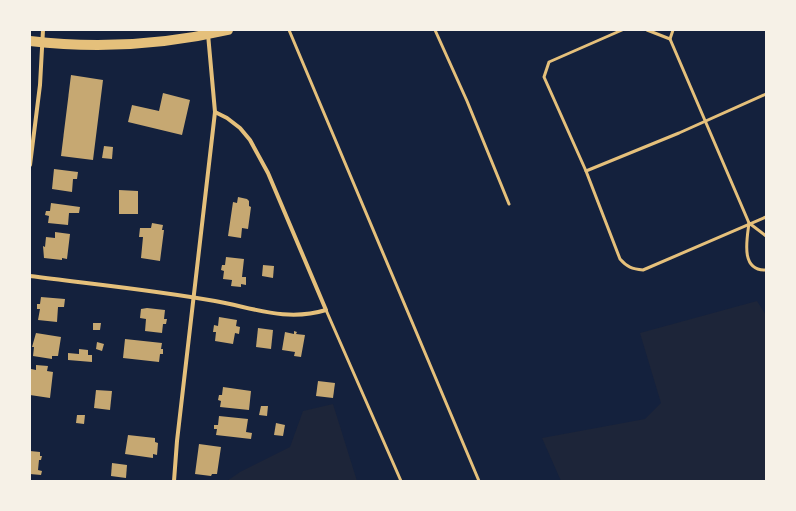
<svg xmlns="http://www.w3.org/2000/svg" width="796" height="511" font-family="'Nunito Sans',sans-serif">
	<rect width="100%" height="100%" fill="#14213d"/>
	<!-- green -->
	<g fill="#1d2539">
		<path d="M757 301 766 315V481H561L542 438 645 419 661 403 640 333Z"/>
		<path d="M333 404 357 481H227L240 472 290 447 303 411Z"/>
	</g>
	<!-- building -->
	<g fill="#c6a872">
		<path d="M71 75 103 80 93 160 61 156Z"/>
		<path d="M163 93 190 100 182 135 128 122 132 105 159 111Z"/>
		<path d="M104 146 113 147 112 159 102 158Z"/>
		<path d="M54 169 78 172 77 179H73L72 192 52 189Z"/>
		<path d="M119 190 138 191V214H119Z"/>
		<path d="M238 197 247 199 249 201V206L251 207 248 229 242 228 241 238 228 236 233 202 237 203Z"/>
		<path d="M51 203 80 207 79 213H69L68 225 48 223 49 216 45 215 46 211H50Z"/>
		<path d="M152 223 163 225 162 230H164L160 261 141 258 143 237H139L140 228H151Z"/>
		<path d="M55 232 70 234 67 259 62 258V260L44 258 43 246 45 247 46 237 55 238Z"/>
		<path d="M226 257 244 259 242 277H246V285L241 284V287L231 286 232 280 223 279 224 271 221 270 222 265H225Z"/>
		<path d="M263 265 274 266 273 278 262 276Z"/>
		<path d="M41 297 65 299 64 307H58L57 322 38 320 40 309H37V304H40Z"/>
		<path d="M147 308 165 310 164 319H167L166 324H163L162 333 145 331 146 319 140 318 141 309Z"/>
		<path d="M219 317 237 320 236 326 240 327 239 334 235 333 233 344 215 341 216 332H213L214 325 218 326Z"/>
		<path d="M93 323H101L100 330H93Z"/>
		<path d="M258 328 273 330 271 349 256 347Z"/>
		<path d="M294 331 297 332 296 334 305 335 301 357 294 356 295 352 282 350 285 332 294 334Z"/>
		<path d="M36 333 61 337 58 356H52V359L33 356 34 347H32Z"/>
		<path d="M125 339 162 343 161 349H163V354H160L159 362 123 358Z"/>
		<path d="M97 342 104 344 102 351 96 349Z"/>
		<path d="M79 349 88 350V355H92V362L68 360V353L79 354Z"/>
		<path d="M36 365 48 366 47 371 53 372 50 398 30 395 31 369 36 370Z"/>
		<path d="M318 381 335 383 333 398 316 396Z"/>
		<path d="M223 387 251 391 249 410 220 407 221 401 218 400 219 395H222Z"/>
		<path d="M96 390 112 391 110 410 94 408Z"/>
		<path d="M261 406H268L267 416 259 415Z"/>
		<path d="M77 415H85L84 424 76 423Z"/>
		<path d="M219 416 248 419 246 432 252 433 251 439 216 435 217 429H214V425H218Z"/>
		<path d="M276 423 285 425 283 436 274 435Z"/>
		<path d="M128 435 155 438V442L158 443 157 455 153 454V458L125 454Z"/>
		<path d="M199 444 221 447 217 474H212L211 476 195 474Z"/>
		<path d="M30 451 40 452V456H42L41 460H39L38 470 42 471 41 475 30 474Z"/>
		<path d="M112 463 127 465 126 478 111 476Z"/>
	</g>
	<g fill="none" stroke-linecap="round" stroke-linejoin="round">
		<!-- service -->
		<g stroke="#e5c07b" stroke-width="3">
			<path d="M289 30 479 481"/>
			<path d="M435 30 467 101 509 204"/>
			<path d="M622 30 549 62 544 77 586 171 620 259C627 267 632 269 643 270L766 217"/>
			<path d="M647 30 670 39 673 30"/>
			<path d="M670 39 749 223"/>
			<path d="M586 171 679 133 766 94"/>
			<path d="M766 236 749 223C747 239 740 271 766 270"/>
			<path d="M326 310 401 481"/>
		</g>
		<!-- minor -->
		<g stroke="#e5c07b" stroke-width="4">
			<path d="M30 165 40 85 43 30"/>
			<path d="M30 276C92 284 154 290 215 301 254 308 286 322 326 310L268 173 250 140 240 128 227 118 215 112"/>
			<path d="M174 481 177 441 215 112 208 34"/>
		</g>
		<!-- primary -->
		<path stroke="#e5c07b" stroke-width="10" d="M30 41C96 49 163 45 228 30"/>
	</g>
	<!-- border -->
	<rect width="796" height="511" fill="none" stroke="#f6f1e7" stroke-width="62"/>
</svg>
